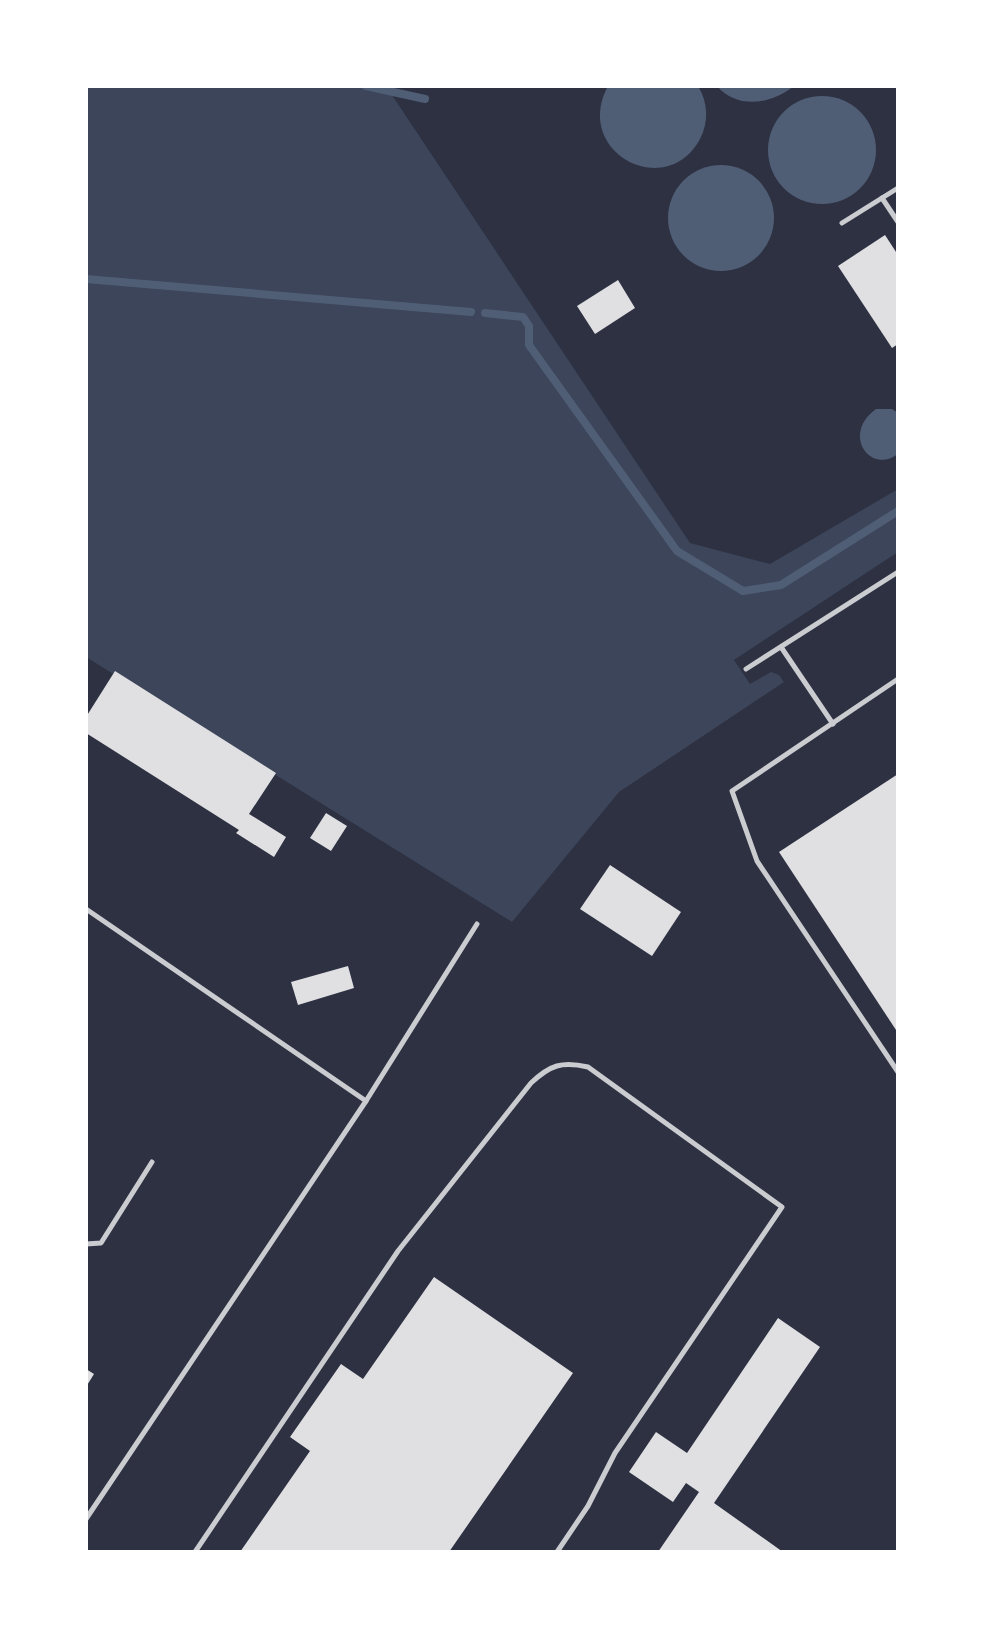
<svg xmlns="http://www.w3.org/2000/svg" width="984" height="1638" font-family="'DejaVu Sans',sans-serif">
	<rect width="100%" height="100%" fill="#2d3142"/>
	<!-- green -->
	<path fill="#3c4559" d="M86 86H386L690 543 770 564 898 489V552L734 660 750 684 771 672 779 675 784 682 619 792 512 922 86 657Z"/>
	<!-- water -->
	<g fill="#4f5d75">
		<path d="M608 86H698C708 102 709 122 700 139 666 202 572 152 608 86Z"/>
		<path d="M717 86H794C771 104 738 110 717 86Z"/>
		<circle cx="822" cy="150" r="54"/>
		<circle cx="721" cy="218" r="53"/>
		<path d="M876 409H892L898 413V454C870 475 841 434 876 409Z"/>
	</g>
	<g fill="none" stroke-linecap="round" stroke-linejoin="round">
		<!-- stream -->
		<g stroke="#4f5d75" stroke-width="8">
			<path d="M366 86 425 99"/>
			<path d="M86 279 471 312"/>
			<path d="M485 313 523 317 529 326V345L677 551 743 591 781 585 898 511"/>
		</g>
	</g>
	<!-- building -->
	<g fill="#e0e0e3">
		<path d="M885 235 898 255V344L892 348 838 266Z"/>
		<path d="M618 280 635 308 595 334 577 306Z"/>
		<path d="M115 671 276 773 249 814 286 837 274 857 236 833 239 830 86 733V717Z"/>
		<path d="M898 774V1033L779 852Z"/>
		<path d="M326 813 347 826 331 851 310 838Z"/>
		<path d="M610 865 681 912 652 956 580 909Z"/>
		<path d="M348 966 354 988 298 1005 291 982Z"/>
		<path d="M434 1277 573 1373 449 1552H240L310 1451 290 1437 341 1364 363 1379Z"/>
		<path d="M778 1318 820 1347 714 1503 783 1552H658L699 1492 686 1483 673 1502 629 1472 656 1432 687 1453Z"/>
		<path d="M86 1369 94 1374 86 1387Z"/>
	</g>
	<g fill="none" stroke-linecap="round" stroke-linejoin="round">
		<!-- service -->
		<g stroke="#caccd0" stroke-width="5">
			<path d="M882 198 898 222"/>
			<path d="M842 223 898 188"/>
			<path d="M781 647 833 724"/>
			<path d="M746 669 898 572"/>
			<path d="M898 679 732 791 757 861 898 1072"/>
			<path d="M86 909 366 1101"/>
			<path d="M86 1244 101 1243 152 1162"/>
			<path d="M86 1519 366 1101 477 924"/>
			<path d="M195 1552 398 1251 531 1083C550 1065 562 1061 588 1067L782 1207 615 1453 588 1506 557 1552"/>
		</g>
	</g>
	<!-- border -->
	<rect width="984" height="1638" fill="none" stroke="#ffffff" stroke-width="176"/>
</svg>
